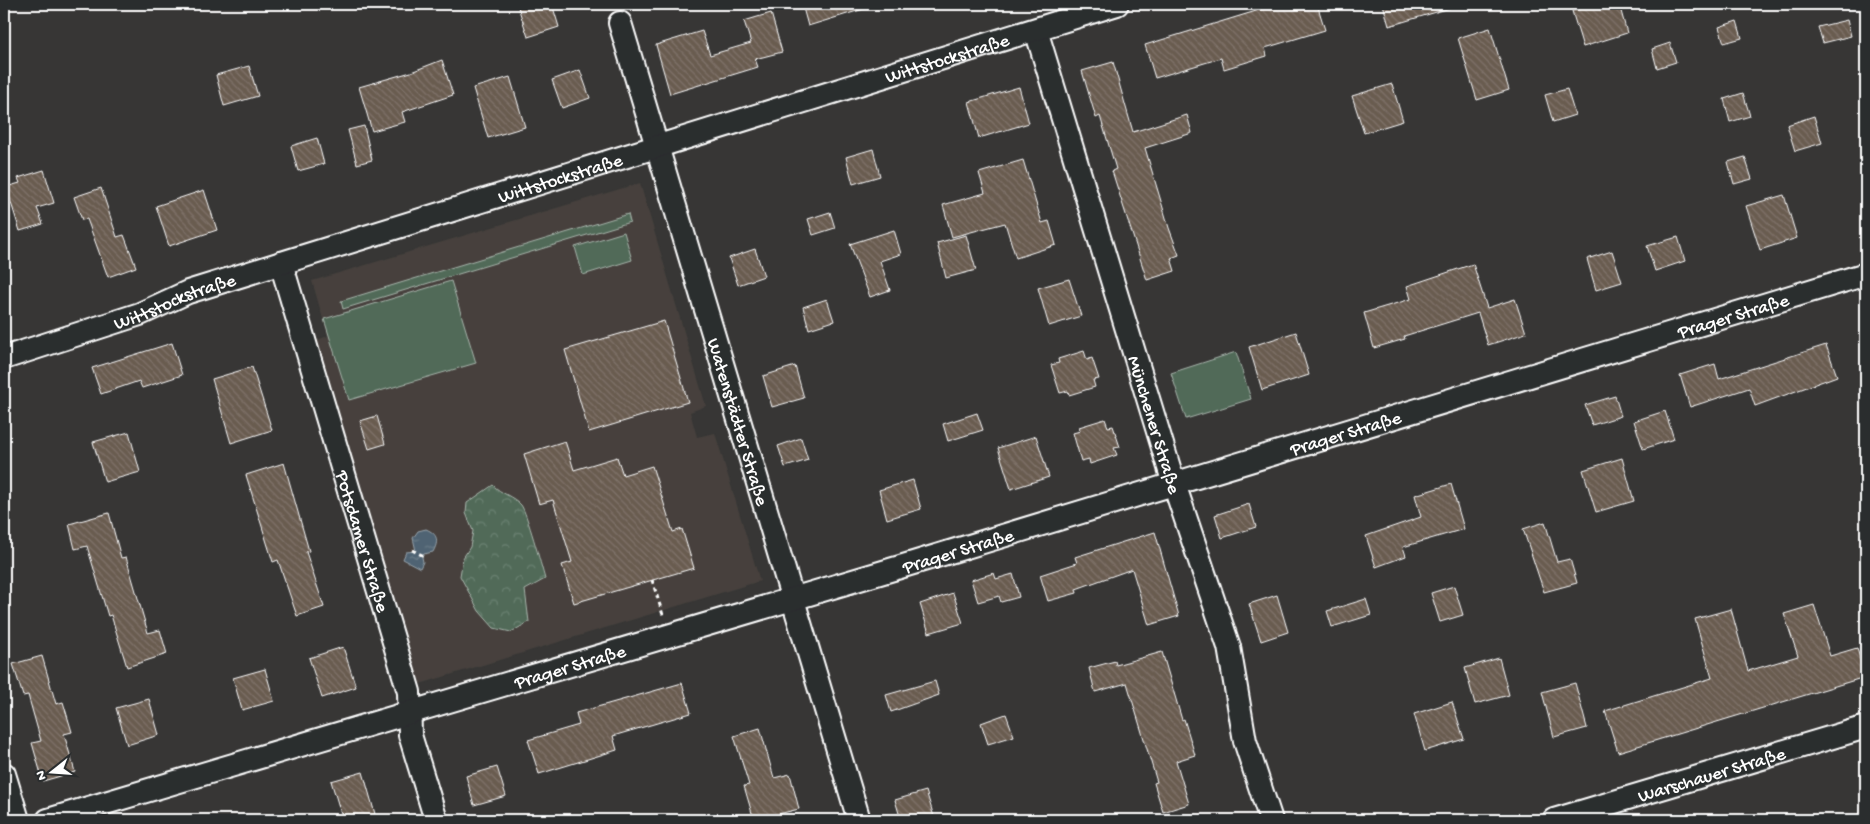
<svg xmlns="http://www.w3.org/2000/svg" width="1870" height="824" font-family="'Gochi Hand',sans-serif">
	<defs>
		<pattern id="park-crowns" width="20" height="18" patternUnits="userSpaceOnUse" patternTransform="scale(1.25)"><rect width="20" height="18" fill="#516b59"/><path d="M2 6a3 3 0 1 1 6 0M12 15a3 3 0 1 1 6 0" fill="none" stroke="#6b8172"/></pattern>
		<pattern id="water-ripples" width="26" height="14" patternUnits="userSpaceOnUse" patternTransform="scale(1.25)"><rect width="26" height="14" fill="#506473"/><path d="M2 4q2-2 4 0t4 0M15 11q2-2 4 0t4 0" fill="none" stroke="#6a7b88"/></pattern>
		<pattern id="building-back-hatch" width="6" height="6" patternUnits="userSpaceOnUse" patternTransform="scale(1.25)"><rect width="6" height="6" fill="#695b50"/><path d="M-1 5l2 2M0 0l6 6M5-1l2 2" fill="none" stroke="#80746a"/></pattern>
	</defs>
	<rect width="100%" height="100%" fill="#373635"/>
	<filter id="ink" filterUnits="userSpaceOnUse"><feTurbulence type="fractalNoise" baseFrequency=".02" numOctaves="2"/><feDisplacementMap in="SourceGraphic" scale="10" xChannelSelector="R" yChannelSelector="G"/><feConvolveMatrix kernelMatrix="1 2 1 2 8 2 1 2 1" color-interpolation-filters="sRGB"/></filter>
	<g filter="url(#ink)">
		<!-- built -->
		<path fill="#46413d" d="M640 183 706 406 690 412 697 437 715 433 760 581 420 684 317 340 328 336 312 281Z"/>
		<!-- park -->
		<path fill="url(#park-crowns)" stroke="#a8b5ac" d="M493 485C501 494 513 496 521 505 527 513 541 565 545 579L525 590 529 622 511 632 494 628 479 611 460 576 463 558 470 547 473 531 466 513 467 503Z"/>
		<!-- pitch -->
		<g fill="#516b59" stroke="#a8b5ac">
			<path d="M628 214 630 222 343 309 341 301Z"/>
			<path d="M624 232 632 260 583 275 575 247Z"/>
			<path d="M451 281 476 363 349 400 324 319Z"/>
			<path d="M1236 352 1251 399 1186 419 1171 373Z"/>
		</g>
		<!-- water -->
		<path fill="url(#water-ripples)" stroke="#96a2ab" d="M426 529C438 534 439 541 433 552L424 554 422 557 423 562 420 568 403 559 406 552 416 551 413 538 418 531Z"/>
		<!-- building -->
		<g fill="url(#building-back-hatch)" stroke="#fff">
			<path d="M517 4H552L559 27 528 37Z"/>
			<path d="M802 4H866L867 8 808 26Z"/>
			<path d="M1279 4H1317L1325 30 1265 48 1267 56 1224 69 1221 58 1155 78 1145 45Z"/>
			<path d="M1383 4H1449L1450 8 1389 26Z"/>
			<path d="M1595 4H1619L1627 33 1583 47 1572 11Z"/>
			<path d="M771 13 782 52 755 59 758 67 670 94 656 45 702 31 710 55 751 43 744 21Z"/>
			<path d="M1847 20 1851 36 1823 43 1818 27Z"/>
			<path d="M1737 21 1742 38 1724 43 1719 27Z"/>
			<path d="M1490 28 1509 90 1477 100 1458 38Z"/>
			<path d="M1670 43 1676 62 1657 68 1652 49Z"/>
			<path d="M442 60 453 95 402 112 405 122 372 131 359 87 411 72Z"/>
			<path d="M1113 62 1133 132 1187 115 1192 133 1145 148 1169 228 1179 255 1171 258 1175 271 1147 280 1112 171 1116 169 1100 116 1096 118 1082 71Z"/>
			<path d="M249 66 258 96 224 106 216 75Z"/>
			<path d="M580 70 590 98 562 108 552 80Z"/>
			<path d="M510 77 525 127 488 138 473 88Z"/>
			<path d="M1392 84 1403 121 1364 133 1352 96Z"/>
			<path d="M1019 87 1029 123 979 138 969 102Z"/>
			<path d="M1567 89 1575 115 1553 122 1545 95Z"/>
			<path d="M1743 93 1750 116 1730 122 1724 99Z"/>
			<path d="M1814 116 1822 143 1795 151 1787 125Z"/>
			<path d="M364 126 372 160 357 164 348 130Z"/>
			<path d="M317 138 324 164 298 171 291 146Z"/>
			<path d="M873 149 880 176 853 184 846 157Z"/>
			<path d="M1745 157 1752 179 1734 184 1728 162Z"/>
			<path d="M1023 160 1042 223 1049 221 1056 245 1016 258 1005 223 952 237 943 205 985 193 979 173Z"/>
			<path d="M44 170 54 203 37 208 43 224 20 231 6 187 20 183 18 178Z"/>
			<path d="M101 188 117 237 124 235 136 267 108 277 87 219 82 220 74 197Z"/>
			<path d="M204 190 217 230 169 246 156 206Z"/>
			<path d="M1784 195 1797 238 1760 250 1746 206Z"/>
			<path d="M830 212 835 228 813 235 808 219Z"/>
			<path d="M894 230 901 254 880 261 890 290 870 297 850 244Z"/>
			<path d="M966 235 976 270 946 278 937 243Z"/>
			<path d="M1678 237 1685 261 1655 271 1647 246Z"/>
			<path d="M755 249 764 276 738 285 729 258Z"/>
			<path d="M1612 251 1622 282 1596 290 1587 259Z"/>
			<path d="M1473 264 1487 308 1515 299 1526 333 1488 345 1478 313 1404 336 1405 339 1374 348 1364 313 1411 299 1407 286Z"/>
			<path d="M1069 279 1081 316 1049 326 1038 288Z"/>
			<path d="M827 299 834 321 809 329 803 307Z"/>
			<path d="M664 321 688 402 589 432 565 350Z"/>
			<path d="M1296 332 1309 375 1262 390 1249 347Z"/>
			<path d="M172 343 182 375 142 388 139 381 101 394 92 368Z"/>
			<path d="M1826 345 1837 376 1755 406 1749 388 1690 407 1680 375 1715 364 1719 379Z"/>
			<path d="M1084 351 1087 360 1092 358 1099 379 1093 380 1095 387 1069 395 1068 391 1060 393 1051 365 1059 363 1058 359Z"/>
			<path d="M795 366 804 398 772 407 763 376Z"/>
			<path d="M252 367 272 430 231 443 212 379Z"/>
			<path d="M1615 396 1621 416 1592 425 1585 405Z"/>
			<path d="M1665 411 1674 439 1643 449 1634 421Z"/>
			<path d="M977 413 983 430 948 441 943 424Z"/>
			<path d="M377 416 385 444 369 449 360 421Z"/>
			<path d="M1105 419 1108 427 1113 426 1120 447 1114 448 1117 455 1090 464 1089 459 1081 461 1073 433 1080 431 1079 427Z"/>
			<path d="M129 432 140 472 105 482 93 442Z"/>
			<path d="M1036 436 1049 477 1011 489 998 448Z"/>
			<path d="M801 438 808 460 785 467 778 446Z"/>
			<path d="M565 441 574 470 617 457 623 475 652 466 673 532 682 529 694 568 574 603 562 565 572 562 553 500 539 504 524 454Z"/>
			<path d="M1622 458 1634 501 1596 512 1583 470Z"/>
			<path d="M284 463 309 551 306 552 324 607 297 616 278 560 273 562 246 475Z"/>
			<path d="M913 480 921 509 887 519 879 490Z"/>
			<path d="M1451 484 1464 529 1403 547 1406 556 1376 567 1366 536 1421 517 1415 495Z"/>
			<path d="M1249 504 1256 527 1222 538 1215 515Z"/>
			<path d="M109 513 121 558 126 557 148 633 160 630 167 654 127 667 111 615 108 616 87 546 75 549 69 524Z"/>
			<path d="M1545 522 1557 562 1570 559 1577 583 1544 592 1523 529Z"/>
			<path d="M1155 532 1179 616 1149 625 1132 569 1076 589 1077 593 1048 601 1040 575 1077 563 1075 557Z"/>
			<path d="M994 573 996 579 1013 574 1019 597 1001 602 999 596 978 602 971 580Z"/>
			<path d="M1454 586 1463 615 1440 622 1431 593Z"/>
			<path d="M953 593 963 623 929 633 920 604Z"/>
			<path d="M1277 595 1288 632 1261 641 1249 604Z"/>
			<path d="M1366 599 1371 615 1332 627 1327 611Z"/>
			<path d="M1814 605 1830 656 1857 648 1865 677 1618 752 1605 711 1712 678 1695 619 1731 609 1748 671 1798 656 1784 614Z"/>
			<path d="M343 647 356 687 322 698 309 658Z"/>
			<path d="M1162 652 1182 720 1184 719 1195 755 1176 761 1189 804 1163 812 1154 783 1157 782 1127 683 1095 692 1089 668 1115 661 1116 665Z"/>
			<path d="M42 656 56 704 63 702 72 732 64 734 75 772 43 781 32 743 41 741 28 695 23 696 13 664Z"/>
			<path d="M1499 658 1509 695 1475 704 1465 668Z"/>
			<path d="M265 669 274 701 242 710 233 678Z"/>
			<path d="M935 681 939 695 891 712 886 695Z"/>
			<path d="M682 683 691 713 613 736 617 750 539 774 528 740 579 725 576 713Z"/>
			<path d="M1575 683 1587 728 1554 737 1542 692Z"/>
			<path d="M149 699 159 735 127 745 116 708Z"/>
			<path d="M1452 702 1464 739 1425 751 1414 714Z"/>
			<path d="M1006 714 1014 736 988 744 981 723Z"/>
			<path d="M760 728 774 778 790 774 799 809 754 820 744 786 749 785 734 736Z"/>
			<path d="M497 767 506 796 474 805 466 776Z"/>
			<path d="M363 772 375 814 358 820H343L331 781Z"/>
			<path d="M926 791 935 820H901L895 800Z"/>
		</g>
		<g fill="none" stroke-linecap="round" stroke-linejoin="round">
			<!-- minor casing -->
			<g stroke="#fff" stroke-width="26">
				<g id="minor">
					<path id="s1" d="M620 23 859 820"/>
					<path id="s2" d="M1036 30 1174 484 1229 647 1245 741 1271 820"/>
					<path id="s3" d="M281 263 409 692 410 735 436 820"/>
					<path id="s4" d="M4 358 140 314 188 292 1117 4"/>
					<path d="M4 774 18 820"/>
					<path id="s5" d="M48 820 900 567 1866 274"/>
					<path id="s6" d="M1554 820 1866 727"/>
				</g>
			</g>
			<!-- path -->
			<g stroke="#fff" stroke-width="3" stroke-dasharray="4 4" stroke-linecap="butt">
				<path d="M412 550 426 557"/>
				<path d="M652 580 663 615"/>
			</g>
			<!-- minor -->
			<use href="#minor" stroke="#2a2d2e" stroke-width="22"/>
		</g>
	</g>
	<g text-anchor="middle" stroke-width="5" stroke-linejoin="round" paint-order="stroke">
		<!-- street labels -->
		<g font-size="19" fill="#fff" stroke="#2a2d2e">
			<text dy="7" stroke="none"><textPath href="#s4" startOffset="990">Wittstockstraße</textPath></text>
			<text dy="7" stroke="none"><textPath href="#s4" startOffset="585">Wittstockstraße</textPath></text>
			<text dy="7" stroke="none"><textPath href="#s4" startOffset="180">Wittstockstraße</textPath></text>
			<text dy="7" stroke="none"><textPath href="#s5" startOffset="1759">Prager Straße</textPath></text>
			<text dy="7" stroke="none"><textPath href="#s1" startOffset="416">Watenstädter Straße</textPath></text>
			<text dy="7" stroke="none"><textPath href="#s2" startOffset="412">Münchener Straße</textPath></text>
			<text dy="7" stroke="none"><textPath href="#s5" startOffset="1354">Prager Straße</textPath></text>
			<text dy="7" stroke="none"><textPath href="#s3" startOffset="290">Potsdamer Straße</textPath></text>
			<text dy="7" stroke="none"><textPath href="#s5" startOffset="949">Prager Straße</textPath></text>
			<text dy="7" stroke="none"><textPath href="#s5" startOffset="544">Prager Straße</textPath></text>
			<text dy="7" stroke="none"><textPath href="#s6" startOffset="164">Warschauer Straße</textPath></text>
		</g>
	</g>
	<!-- margin -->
	<rect width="1870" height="824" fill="none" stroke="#2a2d2e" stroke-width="20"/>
	<rect x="10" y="10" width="1850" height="804" fill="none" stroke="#fff" stroke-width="2" filter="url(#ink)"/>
	<!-- north arrow -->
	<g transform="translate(52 772) rotate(253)" stroke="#2a2d2e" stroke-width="4" paint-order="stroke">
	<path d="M0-4L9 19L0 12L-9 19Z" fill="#ffffff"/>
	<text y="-8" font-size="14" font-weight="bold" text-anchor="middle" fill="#ffffff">N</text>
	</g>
</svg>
